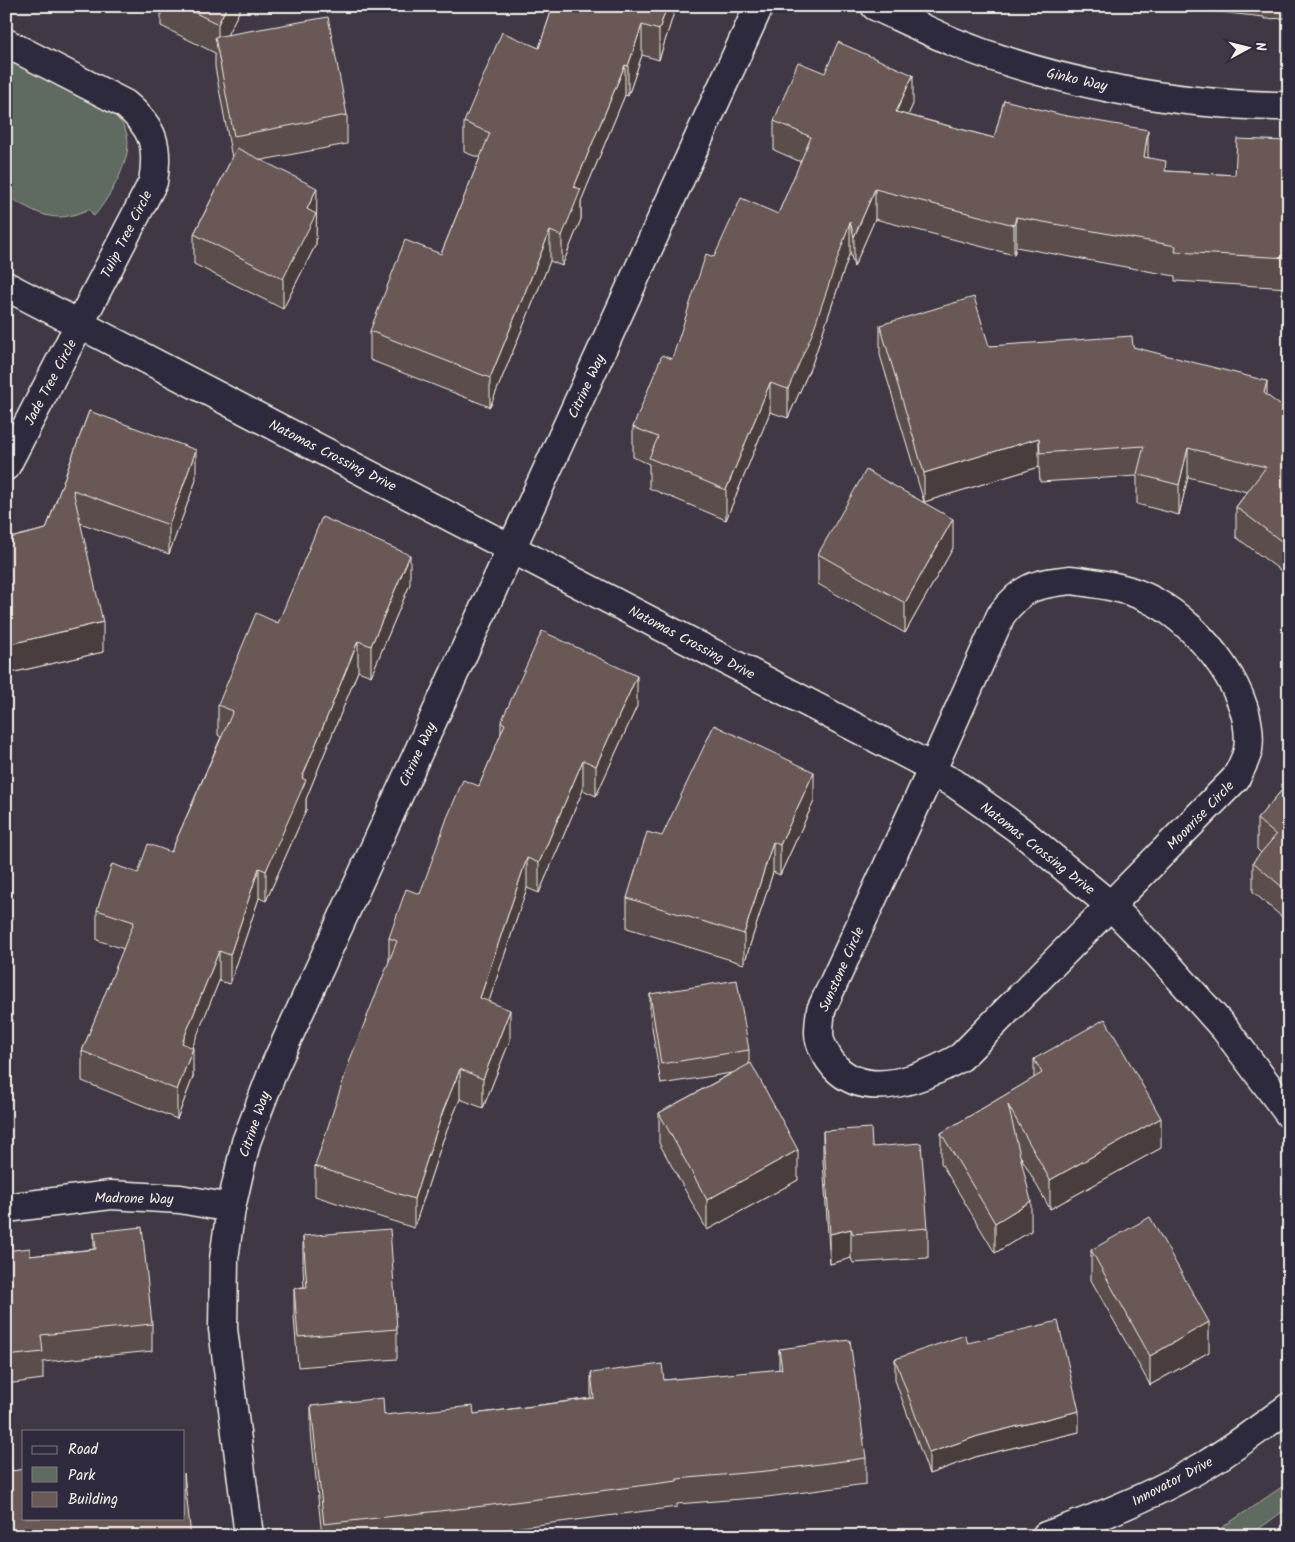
<svg xmlns="http://www.w3.org/2000/svg" width="1295" height="1542" font-family="Kalam,sans-serif">
	<rect width="100%" height="100%" fill="#403845"/>
	<filter id="ink" filterUnits="userSpaceOnUse"><feTurbulence type="fractalNoise" baseFrequency=".02" numOctaves="2"/><feDisplacementMap in="SourceGraphic" scale="10" xChannelSelector="R" yChannelSelector="G"/><feConvolveMatrix kernelMatrix="1 2 1 2 8 2 1 2 1" color-interpolation-filters="sRGB"/></filter>
	<g filter="url(#ink)">
		<!-- green -->
		<g fill="#5f6b60" stroke="#aaaea4">
			<path d="M6 58 104 106C112 113 120 119 125 129 137 153 110 197 94 216L89 209C52 226 39 213 6 196Z"/>
			<path d="M1289 1482V1507L1249 1536H1206L1223 1527Z"/>
		</g>
		<g fill="none" stroke-linecap="round" stroke-linejoin="round">
			<!-- street casing -->
			<g stroke="#f4f1e8" stroke-width="31">
				<g id="street">
					<path d="M875 6C901 18 926 30 951 41 1054 83 1177 106 1289 106"/>
					<path d="M6 43 125 104C154 128 159 146 153 182L6 466"/>
					<path d="M1071 580C1100 584 1129 587 1155 602 1201 627 1256 695 1248 750 1246 759 1240 770 1236 778L961 1057C926 1077 868 1102 835 1067 828 1059 819 1044 819 1033 819 1025 820 1017 821 1010L931 772 1001 615C1023 586 1035 584 1071 580Z"/>
					<path d="M6 1208 111 1195 180 1199 231 1208"/>
					<path d="M249 1536 223 1329 224 1259 231 1208 246 1142 274 1068 759 6"/>
				</g>
			</g>
			<!-- secondary casing -->
			<g stroke="#f4f1e8" stroke-width="31">
				<g id="secondary">
					<path d="M6 286 920 761 931 772 954 783 1018 829 1111 906 1159 955 1225 1029 1289 1114"/>
					<path d="M1046 1536C1101 1517 1156 1494 1207 1464 1235 1447 1262 1427 1289 1407"/>
				</g>
			</g>
			<!-- street -->
			<use href="#street" stroke="#2f2a3d" stroke-width="28"/>
			<!-- secondary -->
			<use href="#secondary" stroke="#2f2a3d" stroke-width="28"/>
		</g>
		<!-- wall -->
		<g fill="#5a4d4b" stroke="#f4f1e8">
			<path d="M161 6H242L227 35 347 115V144L262 160 317 218 316 220V244L283 309 194 264V234L232 158 215 67V53L161 26Z"/>
			<path d="M553 6H676L659 60 642 55 628 96 625 95 581 201V219L562 266 550 261 490 407 370 360V331L441 254 480 158 464 152V122L539 48Z"/>
			<path d="M1165 6H1289V18L1264 19V17Z"/>
			<path d="M825 73 913 104 908 115 994 138 1148 157 1166 171 1235 175 1289 141V288L1175 281V276L1016 247 1014 255 875 219 854 267 850 252 812 364 788 418 770 412 726 520 649 488V464L633 457V427L672 359 714 257 778 214 801 162 774 150V121Z"/>
			<path d="M880 325 989 346 1133 347 1267 396 1289 412V577L1236 537V507L1247 492 1188 477 1179 515 1137 504V476L1040 482 1039 467 924 502 953 548 905 633 818 584V554L924 502 880 355Z"/>
			<path d="M89 411 196 480 169 554 80 523 103 652 6 674V539L46 529Z"/>
			<path d="M410 584 371 676 358 671 306 799V810L266 901 259 898 230 984 219 981 192 1047 193 1077 177 1119 82 1081V1051L124 949 97 940V910L138 873 171 852 221 737 218 735V705L278 623Z"/>
			<path d="M637 706 596 796 583 790 539 893 527 888 489 1001 510 1040 483 1108 460 1099 443 1140 414 1228 315 1196V1166L389 963V938L420 894 479 786 501 735V722Z"/>
			<path d="M1289 782V923L1253 892V862L1261 853 1257 849V819Z"/>
			<path d="M814 801 780 875 773 872 744 964 627 928V898L662 836Z"/>
			<path d="M650 994 749 1050V1064L798 1180 707 1230 659 1143V1113L732 1073 661 1084 650 1015Z"/>
			<path d="M1034 1059 1161 1148 1050 1209 1021 1157 1031 1231 995 1253 941 1163V1133L1034 1078Z"/>
			<path d="M823 1131 872 1147 928 1228V1258L853 1263 851 1258 830 1264 823 1161Z"/>
			<path d="M94 1232 152 1324V1351L43 1362V1379L6 1384V1251L30 1256 94 1249Z"/>
			<path d="M303 1236 397 1329V1359L298 1367 294 1317V1288L304 1287 303 1266Z"/>
			<path d="M1091 1250 1209 1352 1150 1385 1091 1280Z"/>
			<path d="M968 1343 1079 1432 978 1456 929 1474 895 1380V1359Z"/>
			<path d="M779 1349 866 1458V1484L767 1497 677 1504V1507L451 1536H322L311 1432V1406L384 1415 474 1414 591 1398V1373L664 1380 779 1370Z"/>
		</g>
		<!-- shaded-wall -->
		<g fill="#4a3e3d" stroke="#f4f1e8">
			<path d="M227 6H242L218 53V24Z"/>
			<path d="M667 6H676L659 60V30Z"/>
			<path d="M642 25V55L628 96V66Z"/>
			<path d="M625 65V95L581 201V219L562 266V236L574 187Z"/>
			<path d="M913 75V104L896 142V112Z"/>
			<path d="M1148 130V160L1144 157Z"/>
			<path d="M317 188 316 244 283 309V279L307 209Z"/>
			<path d="M875 189V219L854 267V237Z"/>
			<path d="M1016 217V247L1014 255V225Z"/>
			<path d="M850 222V252L812 364 788 418V389Z"/>
			<path d="M550 231V261L490 407V378Z"/>
			<path d="M1267 381V410L1264 393Z"/>
			<path d="M770 383V412L726 520V490Z"/>
			<path d="M1039 438V467L924 502V473Z"/>
			<path d="M1188 448V477L1179 515V485Z"/>
			<path d="M196 450V480L169 554V525Z"/>
			<path d="M953 519V548L905 633V603Z"/>
			<path d="M410 555V584L371 676V646Z"/>
			<path d="M103 622V652L6 674V645Z"/>
			<path d="M358 641V671L306 799V810L266 901V871L302 778Z"/>
			<path d="M637 676V706L596 796V766Z"/>
			<path d="M583 760V790L539 893V863Z"/>
			<path d="M814 772V801L780 875V845Z"/>
			<path d="M773 842V872L744 964V934Z"/>
			<path d="M527 858V888L480 1028V998Z"/>
			<path d="M259 868V898L230 984V955Z"/>
			<path d="M219 951V981L182 1073V1043Z"/>
			<path d="M510 1010V1040L483 1108V1079Z"/>
			<path d="M193 1048V1077L177 1119V1090Z"/>
			<path d="M460 1069V1099L443 1140 414 1228V1199L443 1111Z"/>
			<path d="M1161 1118V1148L1050 1209V1180Z"/>
			<path d="M798 1150V1180L707 1230V1200Z"/>
			<path d="M1031 1201V1231L995 1253V1223Z"/>
			<path d="M851 1229V1258L830 1264V1234Z"/>
			<path d="M1209 1322V1352L1150 1385V1356Z"/>
			<path d="M1079 1411V1432L978 1456 929 1474V1453L978 1436Z"/>
		</g>
		<!-- building -->
		<g fill="#695957" stroke="#f4f1e8">
			<path d="M181 6H227L218 24Z"/>
			<path d="M553 6H667L659 30 642 25 628 66 625 65 574 187 581 189 562 236 550 231 490 378 370 331 405 240 441 254 490 133 464 122 502 32 539 48Z"/>
			<path d="M328 17 347 115 234 136 215 37Z"/>
			<path d="M838 42 913 75 896 112 994 138 1004 100 1062 115 1148 130 1144 157 1166 161 1165 171 1235 175 1237 139 1289 141V258L1175 252 1176 246 1016 217 1014 225 875 189 854 237 850 222 812 334 788 389 770 383 726 490 649 458 658 437 633 427 662 355 672 359 706 254 714 257 741 198 778 214 811 137 774 121 798 62 825 73Z"/>
			<path d="M237 148 317 188 307 209 316 214 283 279 194 234Z"/>
			<path d="M974 297 989 346 1132 336 1133 347 1267 381 1264 393 1289 412V547L1236 507 1266 467 1188 448 1179 485 1137 474 1144 446 1040 453 1039 438 924 473 880 325Z"/>
			<path d="M89 411 196 450 169 525 73 490 103 622 6 645V539L46 529Z"/>
			<path d="M866 470 953 519 905 603 818 554Z"/>
			<path d="M322 517 410 555 371 646 358 641 302 778 306 780 266 871 259 868 230 955 219 951 182 1043 193 1048 177 1090 82 1051 134 922 97 910 112 864 138 873 148 844 171 852 233 711 218 705 256 613 278 623Z"/>
			<path d="M542 631 637 676 596 766 583 760 539 863 527 858 480 998 510 1010 483 1079 460 1069 443 1111 414 1199 315 1166 351 1057 397 941 389 938 406 889 420 894 447 818 463 780 479 786 505 724 501 722Z"/>
			<path d="M714 725 814 772 780 845 773 842 744 934 627 898 647 832 662 836Z"/>
			<path d="M1289 782V893L1253 862 1276 835 1257 819Z"/>
			<path d="M737 980 749 1050 661 1064 650 994Z"/>
			<path d="M1105 1019 1161 1118 1050 1180 1008 1105 1031 1201 995 1223 941 1133 1042 1073 1034 1059Z"/>
			<path d="M751 1063 798 1150 707 1200 659 1113Z"/>
			<path d="M871 1128 872 1147 921 1143 928 1228 853 1234 851 1229 830 1234 823 1131Z"/>
			<path d="M1150 1217 1209 1322 1150 1356 1091 1250Z"/>
			<path d="M142 1227 152 1324 41 1335 43 1352 6 1356V1251L30 1248V1256L96 1249 94 1232Z"/>
			<path d="M390 1229 397 1329 298 1337 294 1288 307 1287 303 1236Z"/>
			<path d="M1058 1321 1079 1411 978 1436 929 1453 895 1359 965 1335 968 1343Z"/>
			<path d="M850 1340 866 1458 767 1471 677 1479V1481L484 1506 324 1524 311 1406 383 1398 384 1415 473 1406 474 1414 594 1398 591 1373 662 1364 664 1380 782 1369 779 1349Z"/>
			<path d="M10 1446 12 1471 24 1469V1518H184V1473L191 1536H6V1447Z"/>
		</g>
	</g>
	<g text-anchor="middle" stroke-width="5" stroke-linejoin="round" paint-order="stroke">
		<!-- street labels -->
		<g font-size="14" fill="#f4f1e8" stroke="#2f2a3d">
			<text transform="translate(1077 79) rotate(13)" y="5">Ginko Way</text>
			<text transform="translate(126 234) rotate(-63)" y="5">Tulip Tree Circle</text>
			<text transform="translate(50 382) rotate(-62)" y="5">Jade Tree Circle</text>
			<text transform="translate(586 386) rotate(-65)" y="5">Citrine Way</text>
			<text transform="translate(333 455) rotate(27)" y="5">Natomas Crossing Drive</text>
			<text transform="translate(692 642) rotate(28)" y="5">Natomas Crossing Drive</text>
			<text transform="translate(417 754) rotate(-65)" y="5">Citrine Way</text>
			<text transform="translate(1200 815) rotate(-46)" y="5">Moonrise Circle</text>
			<text transform="translate(1038 848) rotate(38)" y="5">Natomas Crossing Drive</text>
			<text transform="translate(841 969) rotate(-66)" y="5">Sunstone Circle</text>
			<text transform="translate(254 1124) rotate(-71)" y="5">Citrine Way</text>
			<text transform="translate(134 1198) rotate(1)" y="5">Madrone Way</text>
			<text transform="translate(1172 1481) rotate(-28)" y="5">Innovator Drive</text>
		</g>
	</g>
	<!-- margin -->
	<rect width="1295" height="1542" fill="none" stroke="#2f2a3d" stroke-width="25"/>
	<rect x="12" y="12" width="1270" height="1517" fill="none" stroke="#f4f1e8" stroke-width="2" filter="url(#ink)"/>
	<!-- legend -->
	<rect x="22" y="1430" width="162" height="90" fill="#2f2a3d" stroke="#7e7a81"/>
	<rect x="32" y="1446" width="25" height="8" fill="#2f2a3d" stroke="#7e7a81"/>
	<text x="68" y="1454" font-size="15" fill="#f4f1e8">Road</text>
	<rect x="32" y="1467" width="25" height="15" fill="#5f6b60" stroke="#7e7a81"/>
	<text x="68" y="1480" font-size="15" fill="#f4f1e8">Park</text>
	<rect x="32" y="1492" width="25" height="15" fill="#695957" stroke="#7e7a81"/>
	<text x="68" y="1504" font-size="15" fill="#f4f1e8">Building</text>
	<!-- north arrow -->
	<g transform="translate(1248 48) rotate(83)" stroke="#2f2a3d" stroke-width="4" paint-order="stroke">
	<path d="M0-4L9 19L0 12L-9 19Z" fill="#f4f1e8"/>
	<text y="-8" font-size="14" font-weight="bold" text-anchor="middle" fill="#f4f1e8">N</text>
	</g>
</svg>
